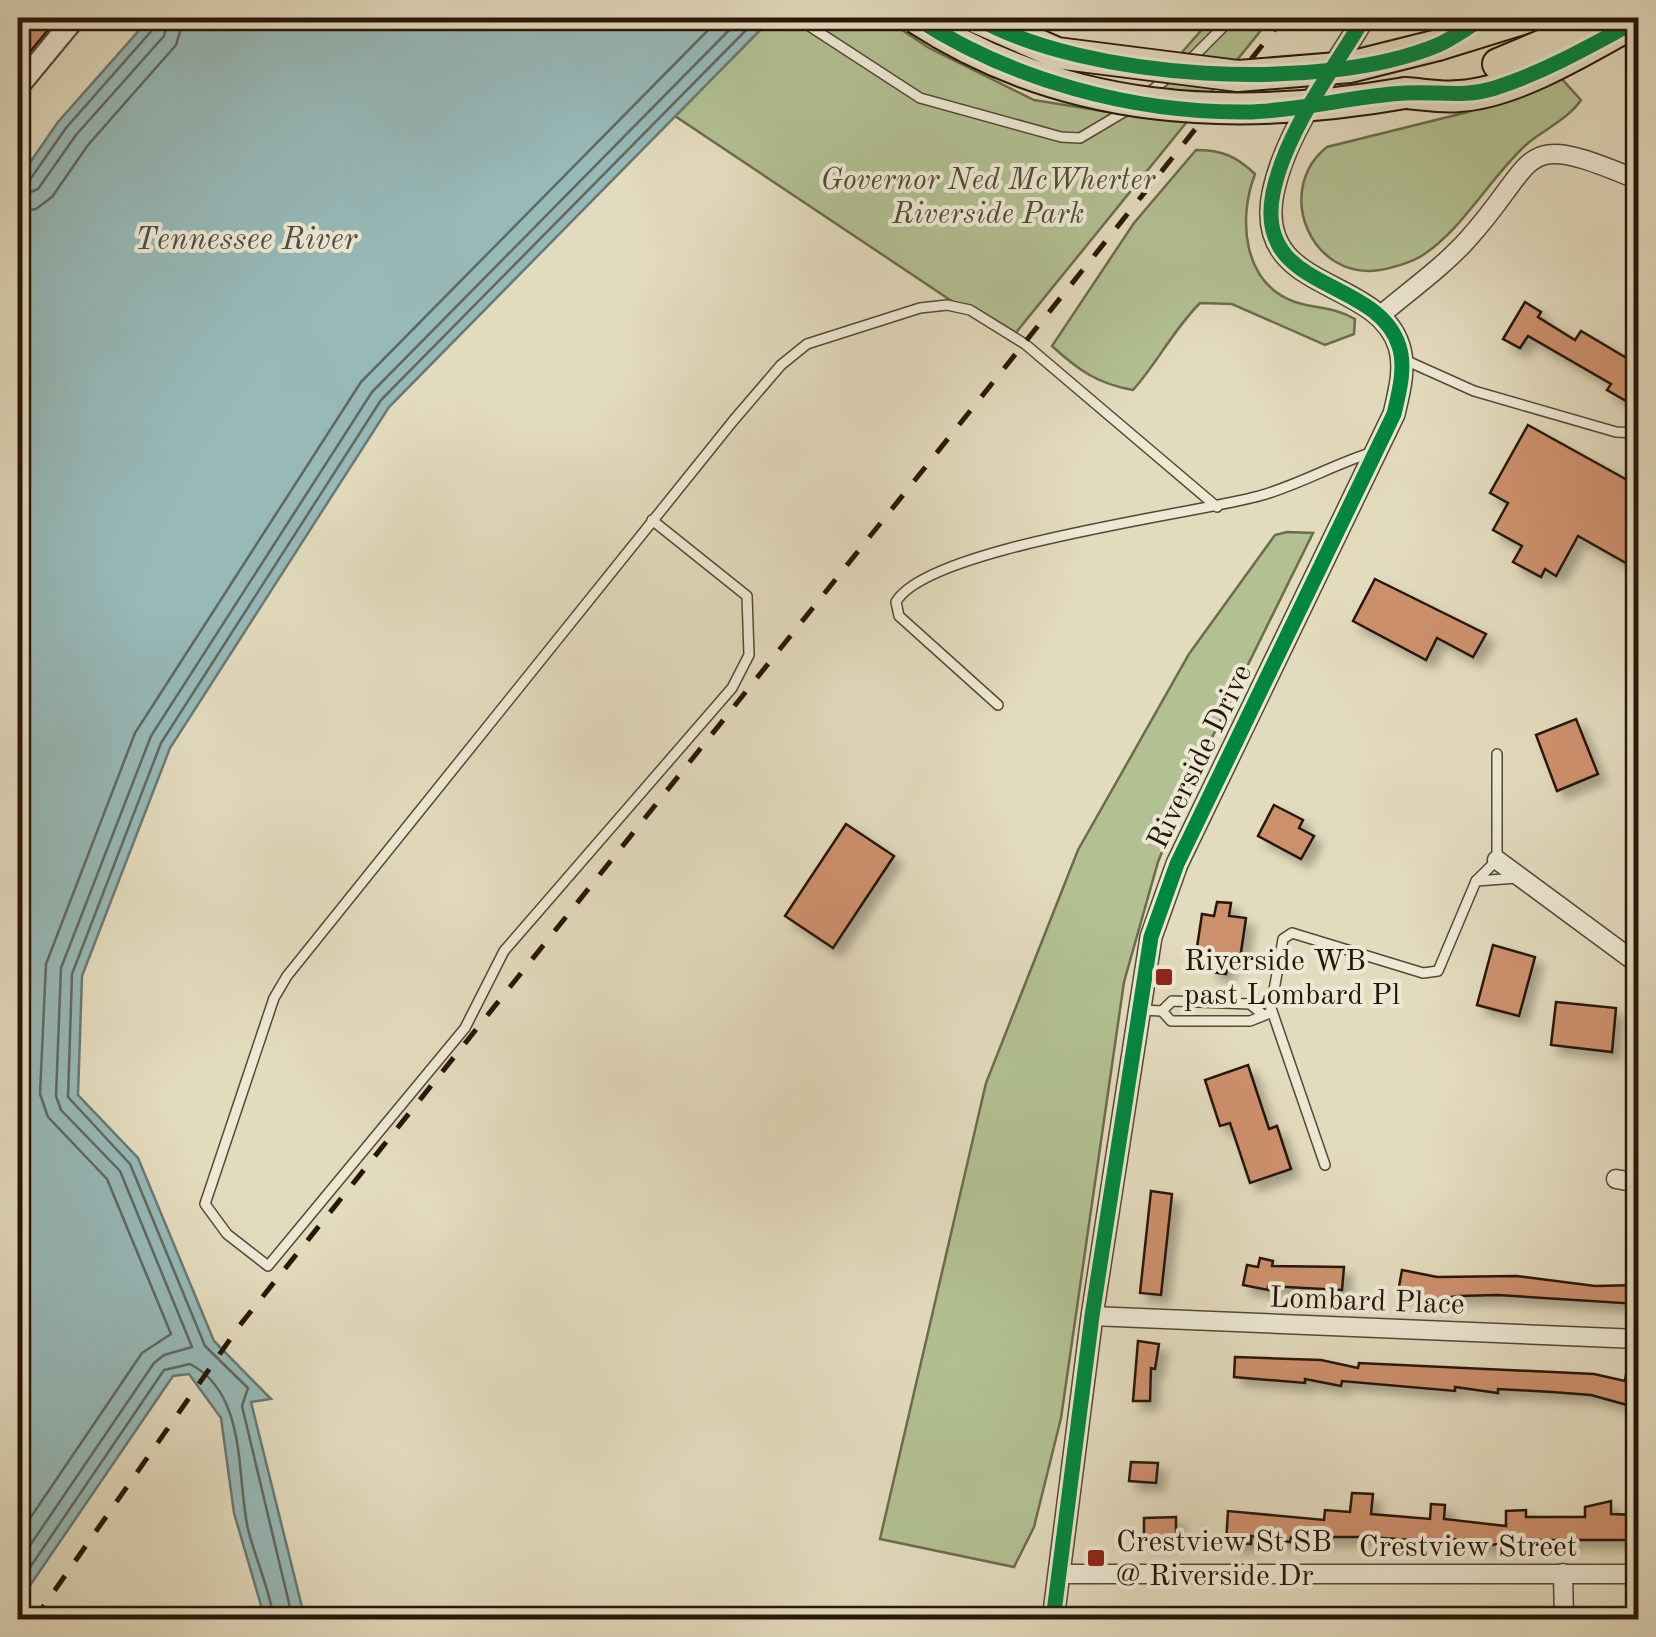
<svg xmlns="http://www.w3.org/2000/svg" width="1656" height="1637" font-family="'Old Standard TT',serif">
	<defs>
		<filter id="shadow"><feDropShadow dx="8" dy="8" stdDeviation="5" flood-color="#0004"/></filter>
	</defs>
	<rect width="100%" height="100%" fill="#e3dbbd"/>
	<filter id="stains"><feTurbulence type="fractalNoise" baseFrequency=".002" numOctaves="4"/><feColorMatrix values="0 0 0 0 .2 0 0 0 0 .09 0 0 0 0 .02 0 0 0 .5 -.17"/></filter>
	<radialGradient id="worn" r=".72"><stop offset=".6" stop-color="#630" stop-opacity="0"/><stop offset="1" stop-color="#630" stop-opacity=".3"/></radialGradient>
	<!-- green -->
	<g fill="#b2c092" stroke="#6d6b4e" stroke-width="2.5">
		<path d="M772 18H884L929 48 1034 100 1127 115 1212 18H1271L1010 340 675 116Z"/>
		<path d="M1560 77 1581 100C1568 119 1545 129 1528 143 1491 176 1464 228 1423 255 1413 262 1392 268 1380 270 1311 281 1273 190 1327 147L1468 112Z"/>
		<path d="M1196 150C1222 150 1236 156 1255 174 1238 218 1242 283 1295 302 1317 309 1335 307 1355 319L1354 334 1325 345 1232 304 1200 303C1173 330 1158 362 1133 390 1098 384 1078 370 1052 346L1134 223Z"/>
		<path d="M1287 532 1313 533 1192 778 1158 862 1124 982 1061 1418 1034 1527 1014 1567 880 1539 986 1083 1078 850 1189 654 1275 535Z"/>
	</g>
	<!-- water -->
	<path fill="#97b9b8" stroke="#6b7872" stroke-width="2.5" d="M150 18H772L389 407 170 748 82 976 78 1095 138 1158 214 1341 271 1399 251 1402 302 1607V1617L265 1619 234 1513 221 1418 189 1374 173 1376 18 1603V180L58 122Z"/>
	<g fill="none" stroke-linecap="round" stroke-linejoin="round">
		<!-- shore -->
		<g stroke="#606861" stroke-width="2.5">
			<path d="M18 184 29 181 66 128 154 28 157 18"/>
			<path d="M18 197 38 189 76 135 164 36 169 18"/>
			<path d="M18 212 36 209 52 197 88 145 176 45 184 18"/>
			<path d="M18 1536 142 1353 171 1334 107 1179 48 1117 40 1094 46 964 135 733 361 382 720 18"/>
			<path d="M18 1563 154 1363 164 1355 192 1347 120 1171 61 1110 56 1096 61 968 151 736 372 392 741 18"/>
			<path d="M18 1585 164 1370 190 1364C248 1394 236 1476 248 1529 255 1558 270 1590 274 1620"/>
			<path d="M293 1620 242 1406 248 1388 205 1346 130 1164 68 1097 72 974 161 743 381 400 758 18"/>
		</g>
	</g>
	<!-- building -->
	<g fill="#cd906d" stroke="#28160a" stroke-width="2.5" filter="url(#shadow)">
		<path d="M18 18H58L18 66Z"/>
		<path d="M1525 302 1541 312 1538 317 1575 340 1581 331 1625 357 1628 351 1638 357V385L1628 402 1607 390 1611 384 1528 336 1520 348 1503 339Z"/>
		<path d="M1528 425 1638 486V541L1626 563 1578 536 1556 576 1545 569 1541 577 1513 562 1522 546 1493 530 1508 503 1490 493Z"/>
		<path d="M1375 579 1486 634 1473 657 1437 638 1426 660 1353 621Z"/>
		<path d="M1576 719 1598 774 1557 791 1536 735Z"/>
		<path d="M1274 805 1303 820 1299 828 1314 836 1301 859 1258 836Z"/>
		<path d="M846 824 894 856 833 948 785 916Z"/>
		<path d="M1217 902 1231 903 1229 916 1246 918 1240 959 1229 957 1226 974 1210 972 1213 957 1196 954 1202 914 1214 916Z"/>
		<path d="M1493 945 1535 957 1519 1016 1477 1005Z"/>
		<path d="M1556 1002 1616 1008 1612 1052 1551 1045Z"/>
		<path d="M1248 1065 1269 1129 1277 1126 1291 1169 1250 1183 1230 1123 1220 1126 1205 1080Z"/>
		<path d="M1151 1191 1172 1194 1161 1295 1140 1293Z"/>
		<path d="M1260 1258 1273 1261 1272 1266 1344 1267 1342 1290 1268 1286V1290L1243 1285 1247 1265 1258 1267Z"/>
		<path d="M1402 1270 1437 1277 1517 1276 1595 1286 1638 1285V1304L1498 1295 1458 1296 1451 1297 1450 1303 1434 1301 1398 1292Z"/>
		<path d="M1138 1341 1159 1344 1155 1369 1151 1368 1150 1401H1133Z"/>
		<path d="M1235 1357 1321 1360 1358 1368 1359 1363 1594 1374 1625 1381 1626 1375 1638 1376V1408L1591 1395 1552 1392 1498 1389V1393L1455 1387V1391L1342 1381 1341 1386 1305 1379V1383L1234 1377Z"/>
		<path d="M1131 1462 1158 1463 1156 1483 1129 1481Z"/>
		<path d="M1352 1493 1373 1494 1371 1514 1430 1519 1431 1504 1445 1505 1444 1519 1506 1526V1511L1526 1510V1517H1585V1507L1611 1501V1514L1638 1515V1540H1527L1491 1545 1454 1539V1543L1369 1537H1291L1290 1542 1251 1536V1544L1226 1543 1228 1511 1324 1520 1325 1510 1350 1512Z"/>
		<path d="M1176 1517V1541L1144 1542V1518Z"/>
	</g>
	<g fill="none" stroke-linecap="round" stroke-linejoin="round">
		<!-- service casing -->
		<g stroke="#574737" stroke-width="12">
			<g id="service">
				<path d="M797 18 920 98 1061 137 1080 138 1129 109"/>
				<path d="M1188 62 1232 18"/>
				<path d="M1145 96 1172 74"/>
				<path d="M1405 360 1474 391 1616 432 1638 433"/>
				<path d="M652 520 747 596 749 655 732 688 504 951 465 1028 268 1266 227 1234 205 1204 274 998 287 976 733 421 781 365 807 344 920 308 947 305 970 310 1025 344 1217 507"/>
				<path d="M998 705 899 616 896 602C927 547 1189 515 1259 496 1297 486 1334 464 1373 452"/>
				<path d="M1476 881 1517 878"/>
				<path d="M1142 1010 1162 1011 1171 1021H1250L1270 1013 1283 939 1292 933 1423 973 1438 971 1476 881 1497 860V754"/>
				<path d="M1162 1011 1172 1001 1250 1004 1261 1013"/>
				<path d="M1272 1011 1325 1165"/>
			</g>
		</g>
		<!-- minor casing -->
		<g stroke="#574737" stroke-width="21">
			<g id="minor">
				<path d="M1381 315C1410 290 1442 268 1468 239 1542 157 1515 128 1638 180"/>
				<path d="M1497 860 1638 964"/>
				<path d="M1616 1179 1638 1183"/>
				<path d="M1092 1316 1638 1339"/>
				<path d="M1563 1573 1564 1620"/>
				<path d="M1058 1574H1638"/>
			</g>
		</g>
		<!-- tertiary casing -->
		<g stroke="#574737" stroke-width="24">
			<g id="tertiary">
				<path d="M18 87 75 18"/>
				<path d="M1053 1620 1092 1316 1151 937 1177 864 1394 414C1399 393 1406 367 1399 346 1377 276 1253 293 1273 193 1286 130 1332 72 1364 18"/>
			</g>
		</g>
		<!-- motorway casing -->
		<g stroke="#28160a" stroke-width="34">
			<g id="motorway">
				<path d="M1438 45 1525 18"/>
				<path d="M1498 64 1555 40 1590 18"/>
				<path d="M1405 93C1422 94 1442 98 1459 96 1516 93 1589 47 1638 20"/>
			</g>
		</g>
		<!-- service -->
		<use href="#service" stroke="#ede8d4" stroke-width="9"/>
		<!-- minor -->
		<use href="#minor" stroke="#ede8d4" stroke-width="18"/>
		<!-- tertiary -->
		<use href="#tertiary" stroke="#ede8d4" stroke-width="20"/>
		<!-- motorway -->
		<use href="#motorway" stroke="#e3dbbd" stroke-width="30"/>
		<!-- rail -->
		<path stroke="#28160a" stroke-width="5" stroke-dasharray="18 18" stroke-linecap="butt" d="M34 1620 240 1325 1284 18"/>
		<!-- motorway-bridge casing -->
		<g stroke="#28160a" stroke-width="34" stroke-linecap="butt">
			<g id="motorway-bridge">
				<path d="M916 18C1065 115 1234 123 1405 93"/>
				<path d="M977 18 1057 53 1238 76 1350 67 1438 45"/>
			</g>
		</g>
		<!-- motorway-bridge -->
		<use href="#motorway-bridge" stroke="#e3dbbd" stroke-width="30"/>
		<!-- cycleway casing -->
		<g stroke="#ede8d4" stroke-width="21">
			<g id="cycleway">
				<path d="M916 18C1011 80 1132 113 1247 112 1300 111 1352 96 1405 93 1437 91 1463 98 1495 88 1545 72 1592 45 1638 20"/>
				<path d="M977 18C1086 80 1321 94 1438 45 1454 38 1469 26 1484 18"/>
				<path d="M1053 1620 1092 1316 1151 937 1177 864 1394 414C1399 393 1406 367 1399 346 1377 276 1253 293 1273 193 1286 130 1332 72 1364 18"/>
			</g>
		</g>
		<!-- cycleway -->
		<use href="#cycleway" stroke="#00873e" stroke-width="15"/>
	</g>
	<!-- markers -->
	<g fill="#8f2418" stroke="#ede8d4" stroke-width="4">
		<rect x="1154" y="967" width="20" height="20" rx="5"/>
		<rect x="1086" y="1548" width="20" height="20" rx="5"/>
	</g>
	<g text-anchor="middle" stroke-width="8" stroke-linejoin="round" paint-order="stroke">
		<!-- park labels -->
		<g font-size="30" font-style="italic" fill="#514933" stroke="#ede8d4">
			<text x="988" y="189">Governor Ned McWherter<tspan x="988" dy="34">Riverside Park</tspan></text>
		</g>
		<!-- street labels -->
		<g font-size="30" fill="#28160a" stroke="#ede8d4">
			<text transform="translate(1199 756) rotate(-64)" y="10">Riverside Drive</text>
			<text transform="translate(1367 1300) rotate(2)" y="10">Lombard Place</text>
			<text x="1468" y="1556">Crestview Street</text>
		</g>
		<!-- poi labels -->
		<g font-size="30" fill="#28160a" stroke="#ede8d4" text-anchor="start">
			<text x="1184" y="970">Riverside WB<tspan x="1184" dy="34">past Lombard Pl</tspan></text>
			<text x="1116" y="1551">Crestview St SB<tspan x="1116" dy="34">@ Riverside Dr</tspan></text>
		</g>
		<!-- water labels -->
		<g font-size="32" font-style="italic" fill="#4f4f47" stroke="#ede8d4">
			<text x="246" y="249">Tennessee River</text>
		</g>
	</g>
	<!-- margin -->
	<rect width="1656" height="1637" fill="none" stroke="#e3dbbd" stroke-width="60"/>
	<rect x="20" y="20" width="1616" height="1597" fill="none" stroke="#28160a" stroke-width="5"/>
	<rect x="30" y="30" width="1596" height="1577" fill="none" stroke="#28160a" stroke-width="2.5"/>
	<rect width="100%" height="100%" filter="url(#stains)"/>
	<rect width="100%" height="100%" fill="url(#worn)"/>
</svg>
